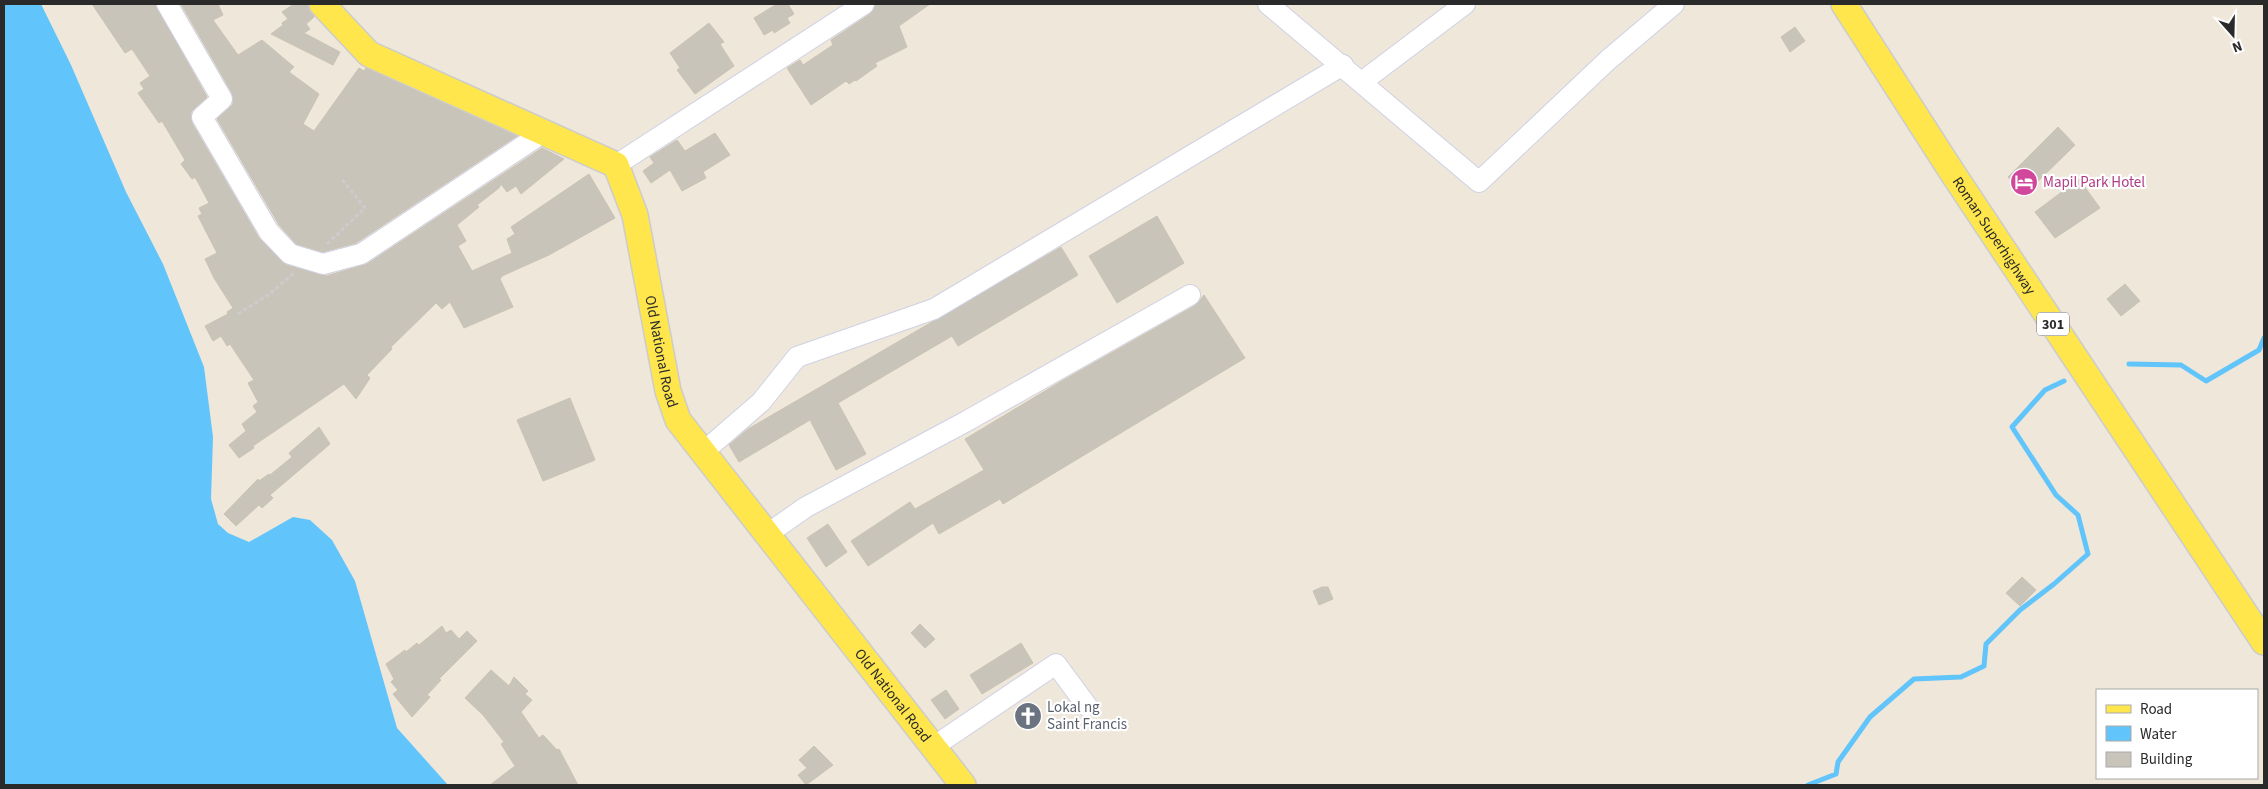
<svg xmlns="http://www.w3.org/2000/svg" width="2268" height="789" font-family="'Source Sans 3',sans-serif">
	<rect width="100%" height="100%" fill="#eee7da"/>
	<!-- water -->
	<path fill="#61c4fb" d="M4 4H41L71 65 126 192 163 264 204 367 213 437 211 499 218 524 228 533 249 542 293 517 310 520 332 540 355 581 397 728 448 785H4Z"/>
	<g fill="none" stroke-linecap="round" stroke-linejoin="round">
		<!-- stream -->
		<g stroke="#61c4fb" stroke-width="5">
			<path d="M2129 364 2181 365 2206 381 2259 350 2264 338"/>
			<path d="M1808 785 1836 774 1838 762 1870 717 1914 679 1961 677 1984 666 1986 644 2020 610 2054 584 2088 554 2078 515 2056 495 2012 427 2045 390 2064 381"/>
		</g>
	</g>
	<!-- building -->
	<g fill="#c9c4ba" stroke="#c9c3b3">
		<path d="M92 4H155L207 97 191 112 192 123 259 238 287 265 326 276 367 264 542 148 564 159 521 194 516 186 507 192 501 184 499 188 477 205 479 207 457 225 466 241 458 246 472 271 512 253 507 239 515 234 511 227 589 174 615 218 549 255 502 276 500 279 513 307 464 328 450 302 442 309 436 303 391 347 392 349 367 375 370 378 356 399 344 384 253 446 254 448 239 458 229 445 246 431 242 424 257 412 253 406 258 402 248 383 254 380 230 344 227 346 221 336 213 341 205 326 228 314 227 312 233 308 214 278 205 259 217 253 198 216 202 214 199 208 209 203 195 177 192 179 181 164 185 160 162 121 159 123 138 93 144 89 140 83 150 76 132 49 125 53Z"/>
		<path d="M181 4H218L223 15 213 20 238 55 262 40 294 67 289 72 319 94 303 124 314 131 359 68 364 71 366 68 517 136 356 243 323 252 296 244 279 225 217 119 233 104 232 93Z"/>
		<path d="M294 4H308L314 17 306 24 310 29 304 33 340 52 333 65 271 34 283 25 282 23 288 19 282 12Z"/>
		<path d="M777 4H788L794 14 787 18 790 23 774 33 773 30 764 35 754 18Z"/>
		<path d="M876 4H930L899 26 907 47 875 63 877 66 856 81 855 80 849 84 846 81 811 105 787 68 800 60 803 65 833 45 831 40 870 14Z"/>
		<path d="M709 23 724 42 720 44 734 66 695 94 677 70 680 68 670 53Z"/>
		<path d="M1795 27 1805 41 1790 52 1781 37Z"/>
		<path d="M2058 127 2075 145 2025 194 2008 177Z"/>
		<path d="M715 133 730 155 703 172 706 178 682 191 670 170 651 183 643 171 654 163 650 157 677 140 685 151Z"/>
		<path d="M2079 179 2100 208 2055 238 2035 212Z"/>
		<path d="M1157 216 1184 263 1117 303 1089 256Z"/>
		<path d="M1061 247 1078 275 958 346 952 336 838 403 866 454 836 470 810 420 739 462 729 445 748 429Z"/>
		<path d="M2125 284 2140 301 2121 316 2107 299Z"/>
		<path d="M1204 295 1245 358 1003 504 1000 499 939 534 933 523 868 566 851 541 910 502 915 509 984 470 965 439 1060 382 1196 305Z"/>
		<path d="M570 398 595 460 543 481 517 420Z"/>
		<path d="M319 427 330 444 270 495 273 498 262 508 259 505 236 526 224 514 258 479 259 481 269 474 270 475 292 457 289 453Z"/>
		<path d="M828 524 847 552 826 567 807 538Z"/>
		<path d="M2022 577 2036 590 2020 606 2006 593Z"/>
		<path d="M1322 587H1328L1333 599 1319 605 1313 591Z"/>
		<path d="M920 624 935 639 925 648 911 633Z"/>
		<path d="M442 626 446 633 451 630 459 639 467 631 477 641 439 679 441 680 427 695 430 697 412 717 393 694 398 690 391 682 394 679 386 664 405 650 406 652 417 643 419 645Z"/>
		<path d="M1021 643 1033 663 982 694 970 675Z"/>
		<path d="M491 670 509 686 514 677 528 691 525 694 532 700 521 712 539 738 543 735 557 750 559 749 578 785H490L515 766 501 744 504 742 483 715 465 698Z"/>
		<path d="M946 690 959 709 945 719 931 700Z"/>
		<path d="M814 746 833 765 806 785 798 775 807 768 799 760Z"/>
	</g>
	<g fill="none" stroke-linecap="round" stroke-linejoin="round">
		<!-- minor casing -->
		<g stroke="#cfd1e4" stroke-width="22">
			<g id="minor">
				<path d="M167 4 222 99 202 117 269 232 290 254 323 264 361 254 544 132"/>
				<path d="M1268 4 1479 182 1608 60 1674 4"/>
				<path d="M1363 81 1465 4"/>
				<path d="M616 165 864 4"/>
				<path d="M702 453 761 402 797 357 934 309 1343 65"/>
				<path d="M766 535 806 507 965 422 1190 295"/>
				<path d="M933 747 1056 664 1087 706"/>
			</g>
		</g>
		<!-- major casing -->
		<g stroke="#ccc" stroke-width="28">
			<g id="major">
				<path id="s1" d="M322 4 369 54 616 165 635 215 668 391 678 420 963 785"/>
				<path id="s2" d="M1844 4 1950 169 2264 642"/>
			</g>
		</g>
		<!-- path -->
		<g stroke="#ccc" stroke-width="3" stroke-dasharray="4 2.5" stroke-linecap="butt">
			<path d="M327 244 365 208 341 178"/>
			<path d="M238 314 271 293 294 273"/>
		</g>
		<!-- minor -->
		<use href="#minor" stroke="#fff" stroke-width="20"/>
		<!-- major -->
		<use href="#major" stroke="#ffe64d" stroke-width="25"/>
	</g>
	<!-- icons -->
	<defs>
		<g id="hotel-disc" transform="scale(1.4375)"><circle r="9.5" fill="#d1479c" stroke="#fff"/><path d="M-6-4.5h1.5V1H6V5H4.5V3h-9V5H-6ZM-4 0a1.8 1.8 0 1 1 3.6 0ZM.5 0V-2.5h3Q6-2.5 6 0Z" fill="#fff"/></g>
		<g id="church-disc" transform="scale(1.4375)"><circle r="9.5" fill="#6b7280" stroke="#fff"/><path d="M-1.2-6h2.4v3.5h3.3v2.4h-3.3V6h-2.4V-.1h-3.3v-2.4h3.3Z" fill="#fff"/></g>
	</defs>
	<g fill-rule="evenodd">
		<use href="#hotel-disc" x="2024" y="182"/>
		<use href="#church-disc" x="1028" y="716"/>
	</g>
	<g text-anchor="middle" stroke-width="4.5" stroke-linejoin="round" paint-order="stroke">
		<!-- shield labels -->
		<rect fill="#fff" stroke="#6a6a6a" stroke-width="1" x="2037" y="312.5" width="32" height="23" rx="4"/>
		<g font-size="14" font-weight="bold" fill="#2a2a2a">
			<text x="2053" y="329">301</text>
		</g>
		<!-- hotel labels -->
		<g font-size="15" fill="#b23c85" stroke="#fff" text-anchor="start">
			<text x="2043" y="187">Mapil Park Hotel</text>
		</g>
		<!-- street labels -->
		<g font-size="15" fill="#2a2a2a" stroke="#fff">
			<text dy="5" stroke="none"><textPath href="#s2" startOffset="276">Roman Superhighway</textPath></text>
			<text dy="5" stroke="none"><textPath href="#s1" startOffset="532">Old National Road</textPath></text>
			<text dy="5" stroke="none"><textPath href="#s1" startOffset="952">Old National Road</textPath></text>
		</g>
		<!-- worship labels -->
		<g font-size="15" fill="#5b616d" stroke="#fff" text-anchor="start">
			<text x="1047" y="712">Lokal ng<tspan x="1047" dy="17">Saint Francis</tspan></text>
		</g>
	</g>
	<!-- border -->
	<rect width="2268" height="789" fill="none" stroke="#2a2a2a" stroke-width="10"/>
	<!-- legend -->
	<rect x="2096" y="689" width="162" height="90" fill="#ffffff" stroke="#aaaaaa"/>
	<rect x="2106" y="705" width="25" height="8" fill="#ffe64d" stroke="#aaaaaa"/>
	<text x="2140" y="714" font-size="15" fill="#2a2a2a">Road</text>
	<rect x="2106" y="726" width="25" height="15" fill="#61c4fb" stroke="#aaaaaa"/>
	<text x="2140" y="739" font-size="15" fill="#2a2a2a">Water</text>
	<rect x="2106" y="752" width="25" height="15" fill="#c9c4ba" stroke="#aaaaaa"/>
	<text x="2140" y="764" font-size="15" fill="#2a2a2a">Building</text>
	<!-- north arrow -->
	<g transform="translate(2233 35) rotate(160)" stroke="#ffffff" stroke-width="4" paint-order="stroke">
	<path d="M0-4L9 19L0 12L-9 19Z" fill="#2a2a2a"/>
	<text y="-8" font-size="14" font-weight="bold" text-anchor="middle" fill="#2a2a2a">N</text>
	</g>
</svg>
